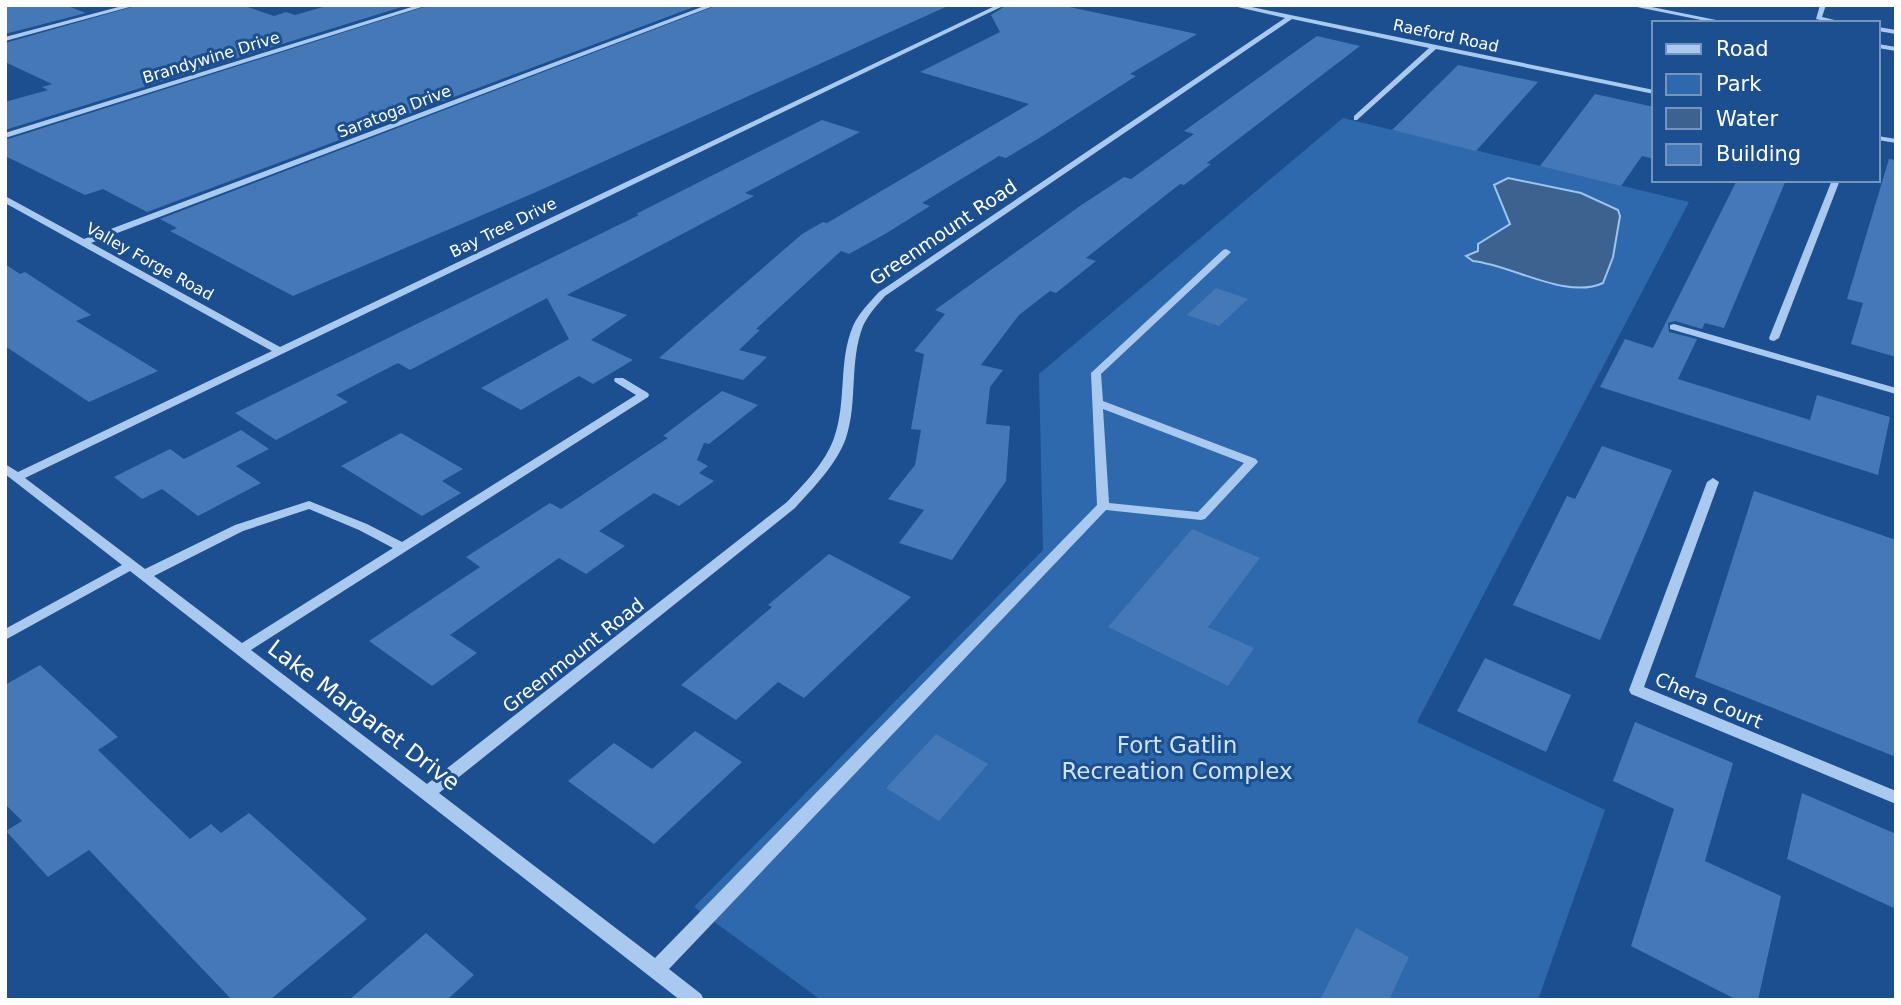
<svg xmlns="http://www.w3.org/2000/svg" width="1901" height="1005" font-family="'DejaVu Sans',sans-serif">
	<rect width="100%" height="100%" fill="#1b4f8f"/>
	<!-- green -->
	<path fill="#2e69ad" d="M1343 118 1689 202 1417 722 1605 810 1538 1000H821L694 907 1043 550 1039 374Z"/>
	<!-- water -->
	<path fill="#3c6290" stroke="#9cc4f0" stroke-width="2" d="M1508 178 1581 193 1618 210 1620 216 1613 257 1603 283C1566 300 1512 265 1473 261L1466 256 1478 251V244L1510 224 1494 185Z"/>
	<!-- building -->
	<g fill="#4478b7">
		<path d="M5 5H65L86 13 5 34Z"/>
		<path d="M139 5H242L274 16 286 12 295 15 330 5H408L5 130V102L48 90 42 87 52 84 5 62V43Z"/>
		<path d="M430 5H699L147 212 103 189 85 195 5 156V140Z"/>
		<path d="M718 5H950L534 193 293 296 170 231 177 228 160 219Z"/>
		<path d="M1007 5H1060L1197 34 1130 74 1136 76 1041 137 1006 158 999 156 922 203 930 206 885 234 849 254 841 251 756 329 760 330 739 350 767 357 743 380 659 358 802 234 823 222 827 223 1029 104 920 72 1000 32 991 15Z"/>
		<path d="M1317 36 1360 46 1207 163 1211 164 1184 185 1180 184 1086 258 1096 261 1056 293 1050 291 1019 315 981 365 1003 370 990 387 986 424 1010 426 1006 481 952 560 899 543 924 510 888 499 915 465 921 430 911 429 924 354 914 351 945 314 935 310 1080 206 1124 177 1131 179 1194 134 1184 131Z"/>
		<path d="M1458 65 1538 82 1476 151 1392 130Z"/>
		<path d="M1595 94 1654 107V159L1642 156 1621 186 1540 166Z"/>
		<path d="M822 120 860 132 745 193 754 196 567 295 627 315 591 340 633 360 593 384 579 376 521 410 481 388 569 339 547 298 410 370 398 363 336 395 348 402 276 440 235 413 639 215 636 214Z"/>
		<path d="M1889 159 1896 160V357L1851 344 1863 303 1847 299Z"/>
		<path d="M1737 180H1786L1724 328 1705 323 1702 329 1675 321 1668 323 1669 332 1697 339 1678 379 1810 420 1817 395 1890 417 1878 475 1600 387 1625 339 1653 348Z"/>
		<path d="M5 264 20 274 25 272 91 315 76 321 158 371 89 402 5 346Z"/>
		<path d="M1216 288 1248 299 1219 326 1187 315Z"/>
		<path d="M722 391 758 405 709 444 704 443 697 460 708 466 699 473 714 481 679 506 654 493 599 531 625 546 586 574 559 558 450 635 477 653 432 686 369 641 480 567 466 557 550 503 561 509 668 438 663 436Z"/>
		<path d="M241 430 269 449 236 466 261 483 198 516 162 489 142 499 114 477 170 449 184 459Z"/>
		<path d="M401 433 463 469 442 481 461 493 422 516 341 466Z"/>
		<path d="M1602 446 1672 470 1600 640 1513 605 1567 496 1575 499Z"/>
		<path d="M1754 491 1896 540V757L1695 677Z"/>
		<path d="M1192 529 1260 558 1208 627 1254 648 1228 686 1108 627Z"/>
		<path d="M829 554 911 597 804 698 778 682 736 720 681 685 772 607 768 605Z"/>
		<path d="M1485 658 1571 695 1546 752 1457 711Z"/>
		<path d="M40 665 118 737 98 750 190 839 211 824 221 833 249 813 367 919 270 1000H232L89 850 48 877 6 831 22 821 5 804V685Z"/>
		<path d="M1635 722 1733 763 1705 861 1781 896 1758 1000H1737L1631 946 1674 809 1613 781Z"/>
		<path d="M695 731 742 762 654 844 568 781 614 743 652 769Z"/>
		<path d="M936 734 988 764 939 821 886 788Z"/>
		<path d="M1802 793 1896 834V909L1787 859Z"/>
		<path d="M1356 928 1409 957 1389 1000H1320Z"/>
		<path d="M426 933 474 975 447 1000H349Z"/>
	</g>
	<g fill="none" stroke-linecap="round" stroke-linejoin="round">
		<!-- minor -->
		<g fill="#a9c9ee" fill-rule="evenodd">
			<path d="M126 5H137L5 41V37Z"/>
			<path d="M418 5H428L5 138V133Z"/>
			<path d="M707 5H716L91 243 280 347 997 5H1005L25 478 145 569 235 525 309 501 367 524 402 542 636 395 615 382 614 380 615 378H623L648 393 649 395 648 397 251 650 427 784 787 502C805 483 825 463 834 438 847 402 838 361 853 326 859 313 869 303 879 292L1285 18 1229 5H1242L1654 90V94L1436 49 1357 120H1354V116L1429 48 1292 19 885 296C877 305 868 315 863 326 849 362 858 402 846 438 836 465 814 487 795 508L439 793 655 958 1097 505 1091 373 1223 250 1226 249 1231 252 1229 254 1101 374 1103 401 1256 459 1258 462 1205 519 1201 520 1106 510 669 969 701 994 704 1000H680L130 571 5 640V629L122 565 5 474V464L18 472 272 351 5 203V196L84 239ZM1103 409 1244 463 1198 512 1109 503ZM309 509 359 530 393 548 242 643 154 576 243 531Z"/>
			<path d="M1627 5H1642L1731 23H1716Z"/>
			<path d="M1820 5H1826L1822 17 1847 23H1833L1816 19Z"/>
			<path d="M1878 27 1896 30V34L1878 31Z"/>
			<path d="M1878 44 1896 47V51L1878 48Z"/>
			<path d="M1878 136 1896 139V143L1878 140Z"/>
			<path d="M1832 180H1840L1779 338 1774 341 1770 340 1769 338Z"/>
			<path d="M1674 324 1896 388V394L1670 329V325Z"/>
			<path d="M1713 478 1719 482 1644 687 1896 791V804L1631 694 1629 690 1707 482Z"/>
		</g>
	</g>
	<g text-anchor="middle" stroke-width="6" stroke-linejoin="round" paint-order="stroke">
		<!-- far-street labels -->
		<g font-size="16" fill="#fff" stroke="#1b4f8f">
			<text transform="translate(1446 35) rotate(12)" y="6">Raeford Road</text>
			<text transform="translate(211 57) rotate(-17)" y="6">Brandywine Drive</text>
			<text transform="translate(394 111) rotate(-21)" y="6">Saratoga Drive</text>
			<text transform="translate(503 227) rotate(-26)" y="6">Bay Tree Drive</text>
			<text transform="translate(150 261) rotate(29)" y="6">Valley Forge Road</text>
		</g>
		<!-- street labels -->
		<g font-size="19" fill="#fff" stroke="#1b4f8f">
			<text transform="translate(943 232) rotate(-34)" y="7">Greenmount Road</text>
			<text transform="translate(573 655) rotate(-38)" y="7">Greenmount Road</text>
			<text transform="translate(1709 700) rotate(23)" y="7">Chera Court</text>
		</g>
		<!-- near-street labels -->
		<g font-size="23" fill="#fff" stroke="#1b4f8f">
			<text transform="translate(364 715) rotate(37)" y="8">Lake Margaret Drive</text>
		</g>
		<!-- near-park labels -->
		<g font-size="23" fill="#cfe3fa" stroke="#1b4f8f">
			<text x="1177" y="753">Fort Gatlin<tspan x="1177" dy="26">Recreation Complex</tspan></text>
		</g>
	</g>
	<!-- border -->
	<rect width="1901" height="1005" fill="none" stroke="#ffffff" stroke-width="14"/>
	<!-- legend -->
	<rect x="1652" y="21" width="228" height="161" fill="#1b4f8f" stroke="#7695bc" stroke-width="2"/>
	<rect x="1666" y="44" width="35" height="10" fill="#a9c9ee" stroke="#7695bc" stroke-width="2"/>
	<text x="1716" y="56" font-size="21" fill="#ffffff">Road</text>
	<rect x="1666" y="74" width="35" height="21" fill="#2e69ad" stroke="#7695bc" stroke-width="2"/>
	<text x="1716" y="91" font-size="21" fill="#ffffff">Park</text>
	<rect x="1666" y="108" width="35" height="21" fill="#3c6290" stroke="#7695bc" stroke-width="2"/>
	<text x="1716" y="126" font-size="21" fill="#ffffff">Water</text>
	<rect x="1666" y="144" width="35" height="21" fill="#4478b7" stroke="#7695bc" stroke-width="2"/>
	<text x="1716" y="161" font-size="21" fill="#ffffff">Building</text>
</svg>
